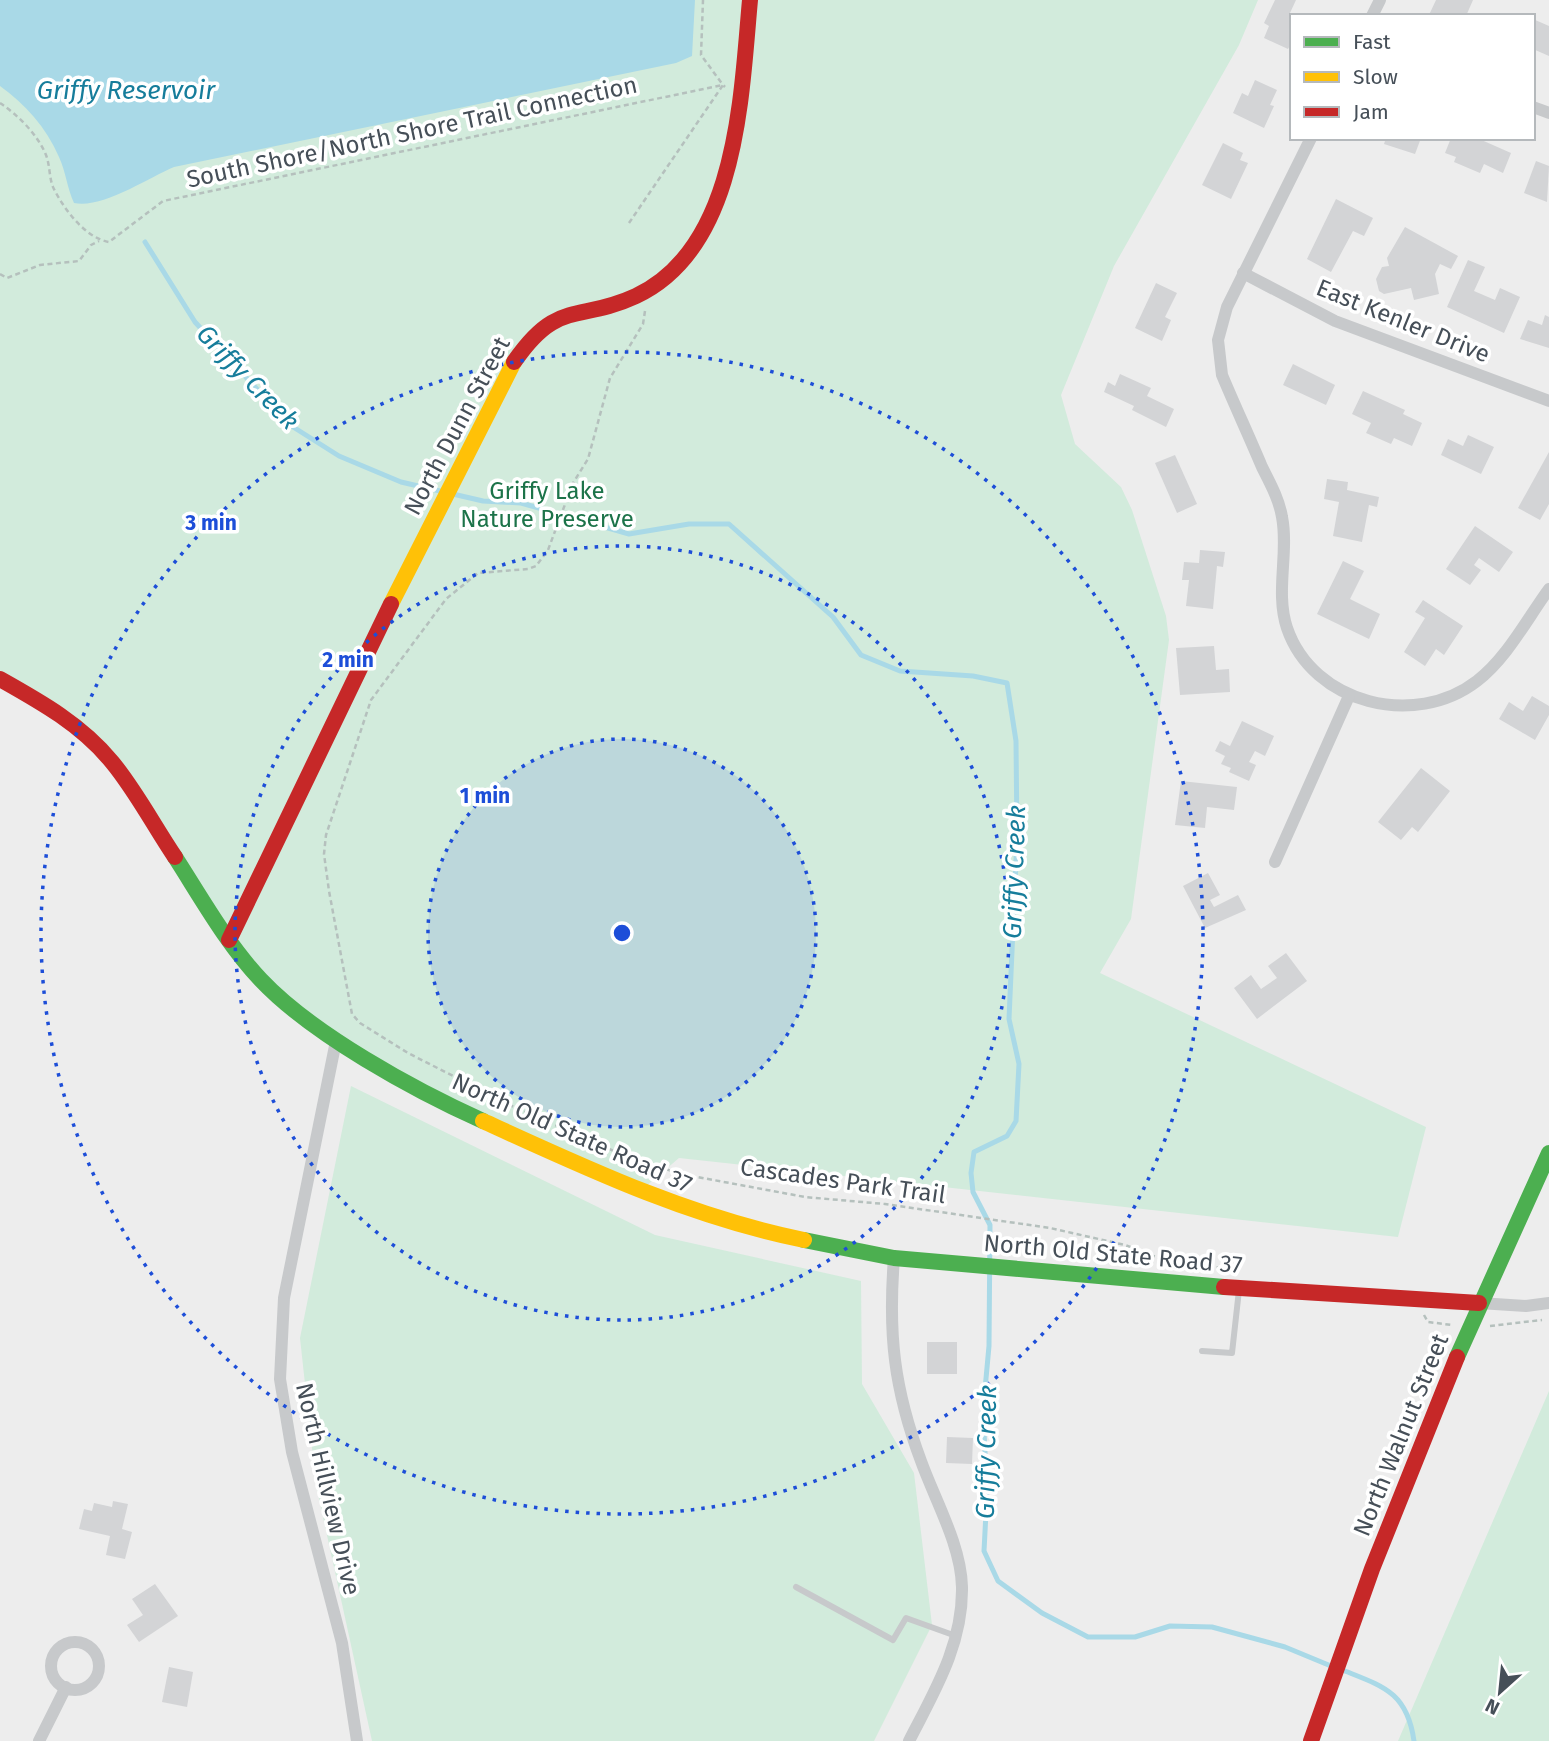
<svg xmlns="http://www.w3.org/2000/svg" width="1549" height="1741" font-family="'Fira Sans',sans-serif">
	<rect width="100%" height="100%" fill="#ededed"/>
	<!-- green -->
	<g fill="#d2ebdc">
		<path d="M0 0H1258L1239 45 1114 266 1061 395 1075 444 1121 487 1132 510 1166 616 1169 640 1131 919 1100 973 1426 1127 1398 1237 679 1158 637 1194 336 1041 262 981 112 762 0 679Z"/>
		<path d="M351 1086 655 1235 861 1281 862 1384 914 1473 932 1625 874 1741H372L316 1485 300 1338Z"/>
		<path d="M1549 1391V1741H1398Z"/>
	</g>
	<!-- water -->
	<path fill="#a9d9e7" d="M0 0H695L692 56 676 63 174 167C148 178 102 209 74 203 67 188 66 172 59 157 46 127 25 104 0 86Z"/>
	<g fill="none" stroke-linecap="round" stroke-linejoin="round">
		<!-- stream -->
		<g stroke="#a9d9e7" stroke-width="5">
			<path d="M145 242 195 322 290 425 339 456 401 482 483 501 521 503 629 534 689 524H729L833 617 861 655 900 671 973 676 1007 683 1016 741 1017 838 1009 1019 1019 1064 1016 1121 1007 1136 974 1152 971 1173 973 1192 990 1225 989 1346 983 1411 987 1493 984 1551 998 1581 1042 1613 1088 1637H1135L1170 1626 1212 1627 1285 1647 1331 1666"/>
			<path d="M1340 1669C1382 1686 1407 1691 1414 1741"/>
		</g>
	</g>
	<!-- building -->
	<g fill="#d3d4d6">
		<path d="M1275 0H1296L1290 13 1292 42 1288 49 1264 38 1269 26 1264 23Z"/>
		<path d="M1436 0H1473L1466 16H1431L1429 15Z"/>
		<path d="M1533 19 1549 26V56L1533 49Z"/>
		<path d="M1255 80 1277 90 1270 105 1274 106 1264 128 1233 113 1242 93 1248 96Z"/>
		<path d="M1386 138H1421L1415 154 1384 144Z"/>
		<path d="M1451 138H1477L1511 153 1503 173 1484 164 1480 173 1454 162 1456 157 1445 153Z"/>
		<path d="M1223 143 1243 153 1240 160 1248 163 1231 199 1202 185Z"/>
		<path d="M1536 161 1549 166 1547 202 1524 193Z"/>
		<path d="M1336 199 1373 218 1364 236 1353 231 1331 272 1307 259Z"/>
		<path d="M1405 227 1458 256 1451 269 1440 264 1435 274 1439 294 1414 300 1411 288 1384 294 1379 291 1376 279 1382 267 1389 266 1387 258Z"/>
		<path d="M1468 260 1485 267 1474 291 1495 300 1500 288 1520 297 1504 333 1447 307Z"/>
		<path d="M1156 283 1177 293 1165 317 1171 320 1162 341 1135 328Z"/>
		<path d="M1545 315 1549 317V348L1520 339 1528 320 1542 325Z"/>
		<path d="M1293 364 1335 385 1326 405 1283 385Z"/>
		<path d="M1120 374 1151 388 1147 396 1174 409 1166 427 1132 410 1134 406 1104 392 1108 382 1115 386Z"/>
		<path d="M1363 391 1405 410 1403 414 1422 423 1412 446 1394 438 1391 444 1366 433 1371 423 1352 414Z"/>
		<path d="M1468 435 1494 447 1481 474 1441 455 1448 439 1463 446Z"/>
		<path d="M1549 452V504L1540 520 1518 508Z"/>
		<path d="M1175 455 1197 504 1177 513 1155 463Z"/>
		<path d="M1327 479 1348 482 1347 490 1379 497 1377 507 1369 505 1362 542 1333 536 1339 502 1324 499Z"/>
		<path d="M1475 526 1513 552 1499 572 1479 558 1474 565 1481 570 1470 585 1446 569Z"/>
		<path d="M1200 550 1225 552 1223 567 1217 566 1213 609 1186 606 1189 580H1182L1184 562 1199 563Z"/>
		<path d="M1343 561 1364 571 1350 599 1380 614 1369 639 1317 614Z"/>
		<path d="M1423 600 1463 626 1444 655 1436 649 1425 666 1404 652 1425 618 1415 612Z"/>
		<path d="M1214 646 1216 670 1229 669 1230 692 1180 695 1176 648Z"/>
		<path d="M1532 696 1549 706V715L1535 740 1499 719 1509 702 1523 711Z"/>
		<path d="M1242 721 1274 736 1265 756 1255 751 1249 762 1256 765 1249 781 1229 772 1231 768 1221 764 1225 756 1215 751 1220 741 1230 746Z"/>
		<path d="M1421 768 1450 791 1418 832 1412 827 1401 840 1378 822Z"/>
		<path d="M1181 781 1237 787 1234 810 1207 807 1205 828 1175 825Z"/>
		<path d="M1208 873 1220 895 1210 900 1214 907 1238 895 1246 910 1205 928 1183 886Z"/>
		<path d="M1286 953 1307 981 1257 1019 1234 988 1251 975 1261 989 1277 978 1268 966Z"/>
		<rect x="927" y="1342" width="30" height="32"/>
		<path d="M947 1437 973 1438 972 1464 946 1463Z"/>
		<path d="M113 1501 128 1504 122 1529 132 1532 125 1559 106 1555 110 1536 79 1529 84 1509 92 1511 94 1503 112 1507Z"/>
		<path d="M155 1584 178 1616 139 1642 127 1625 143 1615 132 1599Z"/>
		<path d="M169 1667 193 1672 187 1707 162 1702Z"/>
	</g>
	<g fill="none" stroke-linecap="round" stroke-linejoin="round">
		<!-- path -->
		<g stroke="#b5c0bd" stroke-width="2.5" stroke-dasharray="5 3.5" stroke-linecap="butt">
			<path d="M0 103C18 115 38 135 46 155 50 165 49 177 53 187 63 208 85 238 109 242L163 201 723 85 725 87"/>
			<path d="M629 223 723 85 701 55 703 0"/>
			<path d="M0 274 7 278 40 265 79 261 91 245 99 241"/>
			<path d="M645 311 643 324 610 378 588 459 573 483 548 550 536 566 528 569 478 573 446 599 371 700 326 835 324 854 329 891 352 1014 360 1023 408 1053 512 1106 625 1156 681 1174 805 1197 885 1204 1050 1228 1125 1245 1167 1261 1222 1268"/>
			<path d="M1424 1315 1428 1322 1452 1325"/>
			<path d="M1490 1326 1542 1320"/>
		</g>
		<!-- lane -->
		<g stroke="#c7c9cb" stroke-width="6">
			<path d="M1202 1351 1232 1353 1239 1290"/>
			<path d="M796 1587 893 1640 906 1618 956 1636"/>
		</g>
		<!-- street -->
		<g stroke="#c7c9cb" stroke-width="12">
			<path d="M1372 16 1380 0"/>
			<path d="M1533 107 1549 113"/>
			<path d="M1311 138 1227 307 1218 340 1222 375C1235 406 1249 436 1262 467 1270 483 1279 499 1282 517 1289 553 1275 592 1287 628 1313 704 1415 729 1477 681 1507 658 1527 619 1549 589"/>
			<path d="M1243 273 1335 321 1549 401"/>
			<path d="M1275 862 1349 696"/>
			<path d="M336 1041 284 1298 280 1379 292 1452 342 1643 357 1741"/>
			<path d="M894 1258C888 1334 894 1389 921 1461 935 1500 961 1545 962 1587 963 1645 934 1692 909 1741"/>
			<path d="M1479 1303 1526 1306 1549 1303"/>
			<circle cx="75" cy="1666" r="24"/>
			<path d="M39 1741 66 1687"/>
		</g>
		<!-- fast -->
		<g stroke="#4caf50" stroke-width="16">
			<path d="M175 857C202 899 227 944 261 980 312 1034 414 1090 483 1121"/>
			<path d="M804 1240 894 1258 1224 1287"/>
			<path d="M1457 1357 1549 1153"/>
		</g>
		<!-- slow -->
		<g stroke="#ffc107" stroke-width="16">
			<path d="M391 604 514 362"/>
			<path d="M483 1121C588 1169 690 1217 804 1240"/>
		</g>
		<!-- jam -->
		<g stroke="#c62828" stroke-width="16">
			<path d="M514 362C558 298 578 323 636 296 738 248 741 97 750 0"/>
			<path d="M0 679C41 702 82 725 112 762 136 791 154 826 175 857"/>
			<path d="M229 940 391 604"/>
			<path d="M1224 1287 1479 1303"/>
			<path d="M1311 1741 1372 1569 1457 1357"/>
		</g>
	</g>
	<!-- distance rings -->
	<circle cx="622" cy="933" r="194" fill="#1d4ed8" fill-opacity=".12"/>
	<g fill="none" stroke="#1d4ed8" stroke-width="3.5" stroke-dasharray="3.5 7">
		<circle cx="622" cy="933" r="194"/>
		<circle cx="622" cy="933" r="387"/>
		<circle cx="622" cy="933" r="581"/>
	</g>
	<g text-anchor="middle" stroke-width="7" stroke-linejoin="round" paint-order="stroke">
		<!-- street labels -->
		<g font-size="24" fill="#464f58" stroke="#fff">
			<text transform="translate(412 132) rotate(-12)" y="8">South Shore/North Shore Trail Connection</text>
			<text transform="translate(1403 321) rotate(22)" y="8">East Kenler Drive</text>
			<text transform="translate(457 426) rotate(-62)" y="8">North Dunn Street</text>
			<text transform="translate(572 1133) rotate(24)" y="8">North Old State Road 37</text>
			<text transform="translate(843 1181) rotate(8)" y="8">Cascades Park Trail</text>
			<text transform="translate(1113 1254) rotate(5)" y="8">North Old State Road 37</text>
			<text transform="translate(1401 1435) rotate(-68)" y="8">North Walnut Street</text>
			<text transform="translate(328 1489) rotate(77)" y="8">North Hillview Drive</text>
		</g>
		<!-- park labels -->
		<g font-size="24" fill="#1c7349" stroke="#fff">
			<text x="547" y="499">Griffy Lake<tspan x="547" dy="28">Nature Preserve</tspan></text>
		</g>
		<!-- water labels -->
		<g font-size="26" font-style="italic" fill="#167d9b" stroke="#fff">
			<text x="126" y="99">Griffy Reservoir</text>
			<text transform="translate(248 377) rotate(46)" y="9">Griffy Creek</text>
			<text transform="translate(1014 872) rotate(-88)" y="9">Griffy Creek</text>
			<text transform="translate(986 1452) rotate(-89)" y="9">Griffy Creek</text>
		</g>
	</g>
	<circle cx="622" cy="933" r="10" fill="#1d4ed8" stroke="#fff" stroke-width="3.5"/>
	<g font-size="21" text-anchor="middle" font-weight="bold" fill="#1d4ed8" stroke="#fff" stroke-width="7" stroke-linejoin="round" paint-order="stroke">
		<text x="211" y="530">3 min</text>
		<text x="348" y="667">2 min</text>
		<text x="485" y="803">1 min</text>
	</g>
	<!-- legend -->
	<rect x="1290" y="14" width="245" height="126" fill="#ffffff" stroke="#b5b9bc" stroke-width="2"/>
	<rect x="1304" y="37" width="35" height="10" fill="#4caf50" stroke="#b5b9bc" stroke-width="2"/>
	<text x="1353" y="49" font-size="21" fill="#464f58">Fast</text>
	<rect x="1304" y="72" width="35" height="10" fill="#ffc107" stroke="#b5b9bc" stroke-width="2"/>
	<text x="1353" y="84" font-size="21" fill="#464f58">Slow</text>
	<rect x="1304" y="107" width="35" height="10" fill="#c62828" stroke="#b5b9bc" stroke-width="2"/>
	<text x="1353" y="119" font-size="21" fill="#464f58">Jam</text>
	<!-- north arrow -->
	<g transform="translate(1500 1692) rotate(207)" stroke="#ffffff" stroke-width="5" paint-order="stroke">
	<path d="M0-5L12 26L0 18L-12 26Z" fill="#464f58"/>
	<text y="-10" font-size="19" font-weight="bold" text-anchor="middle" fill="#464f58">N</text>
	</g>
</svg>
